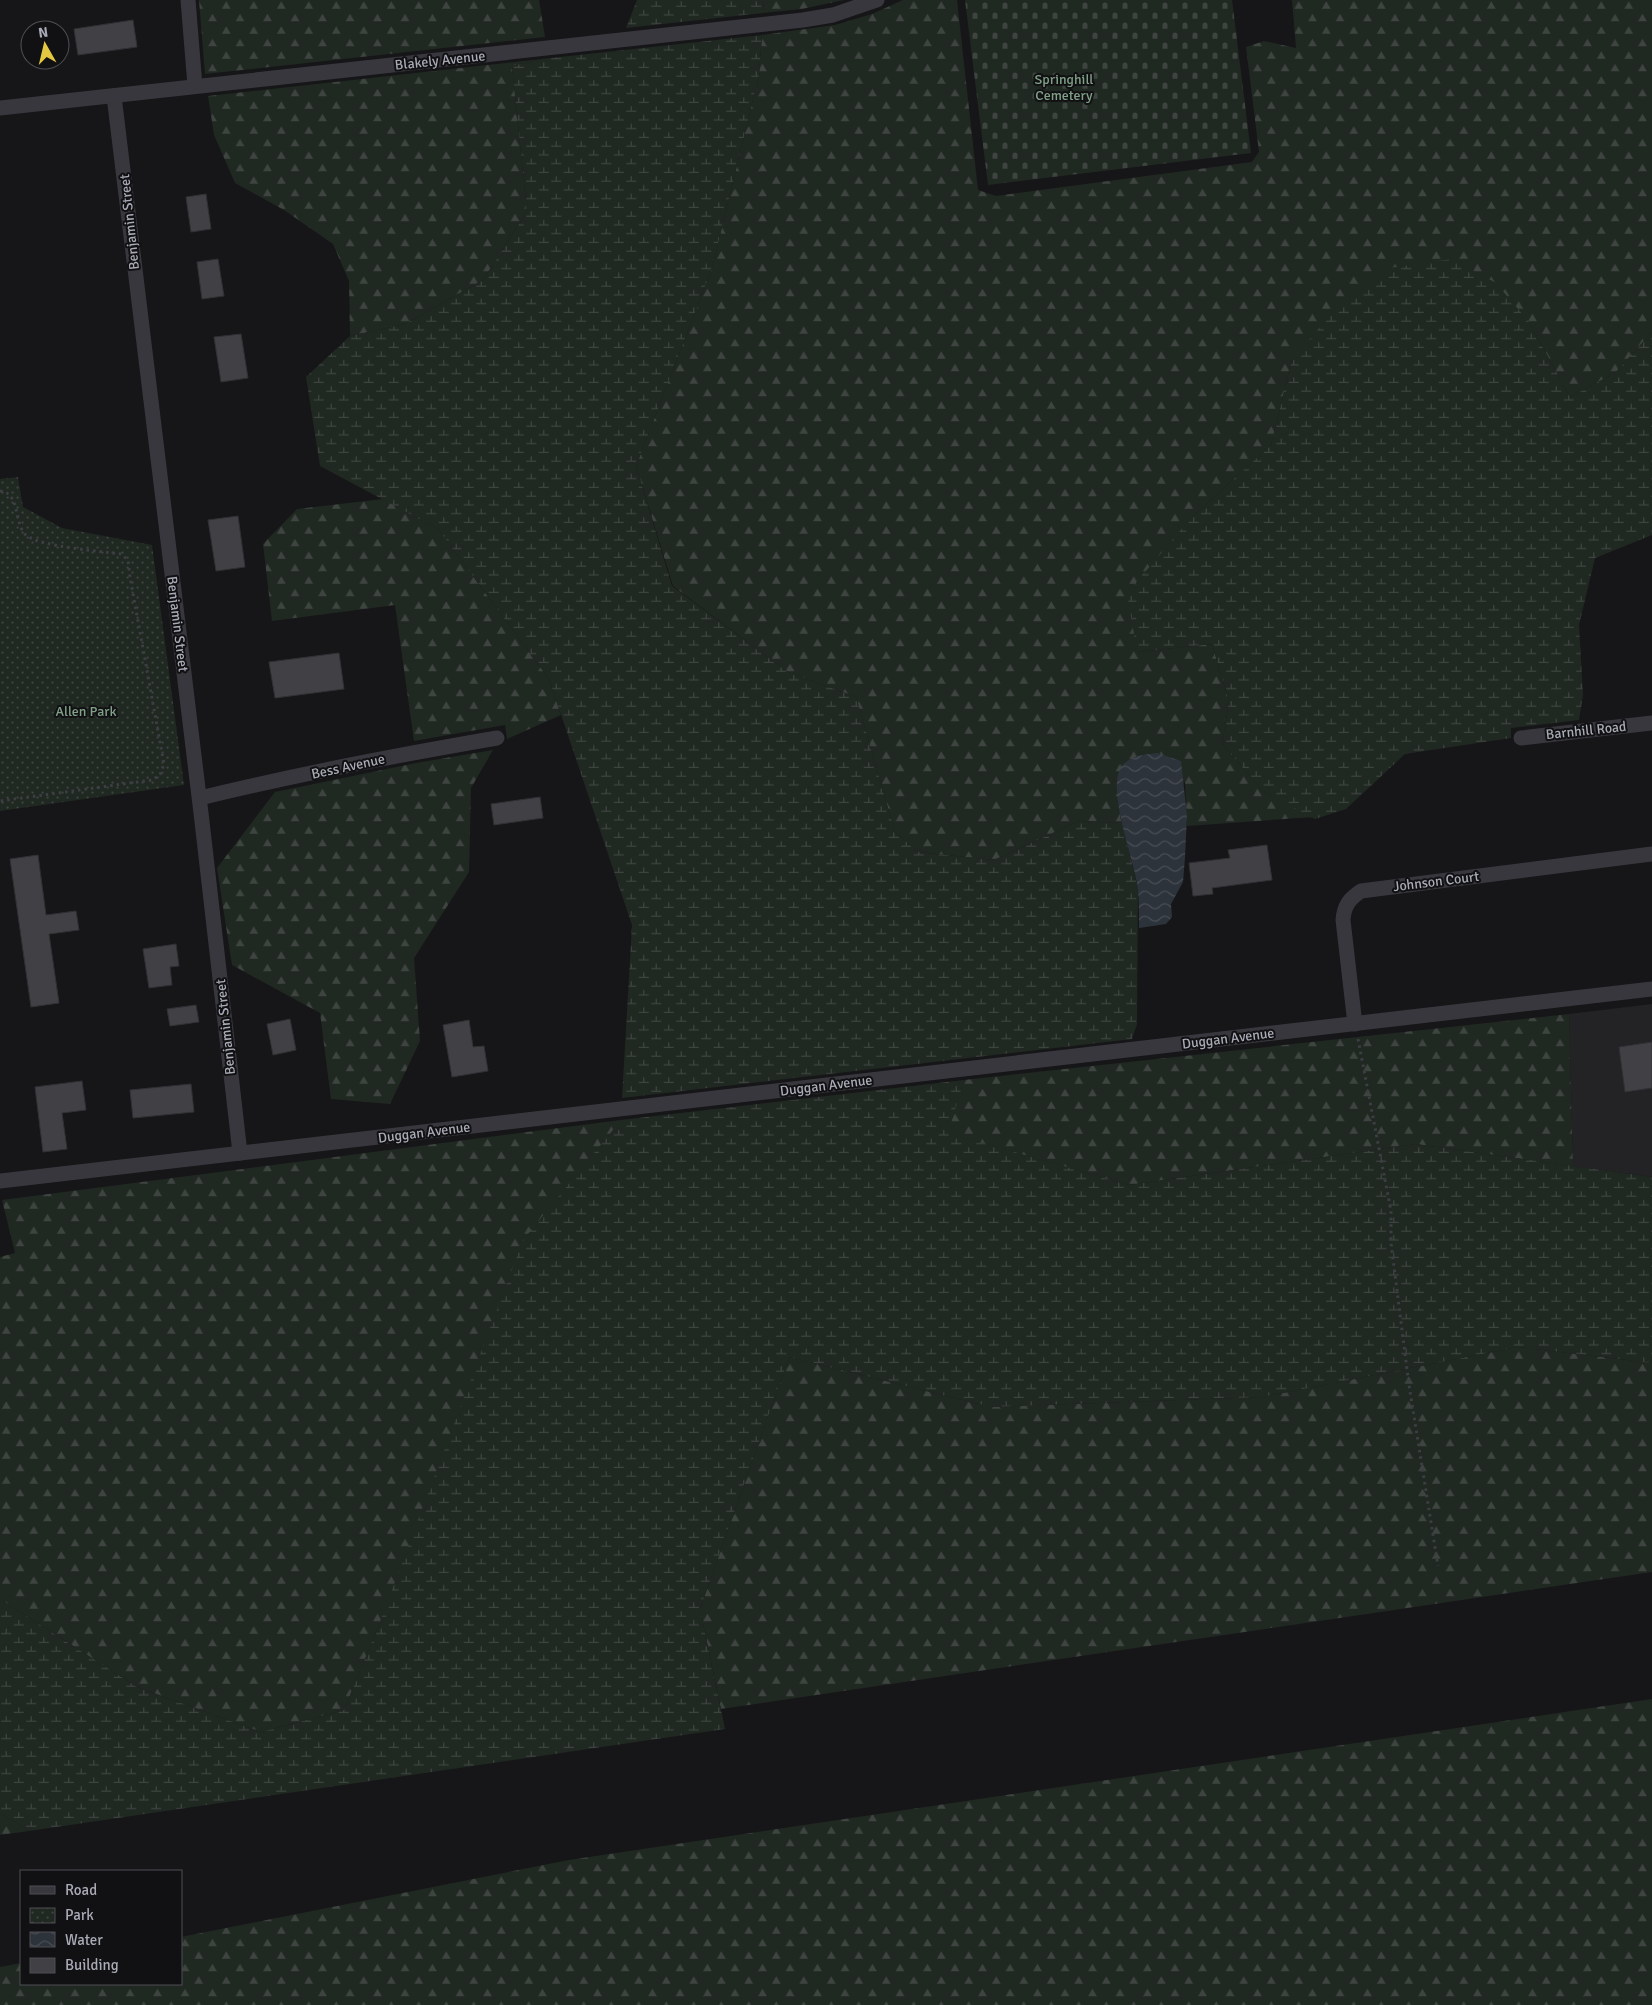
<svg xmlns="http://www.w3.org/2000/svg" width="1652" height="2005" font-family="Signika,sans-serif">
	<defs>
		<pattern id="forest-firs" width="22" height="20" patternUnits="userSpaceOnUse" patternTransform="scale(1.25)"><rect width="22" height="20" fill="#202822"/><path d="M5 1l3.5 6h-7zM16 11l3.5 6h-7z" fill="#3e4440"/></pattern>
		<pattern id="wetland-marsh" width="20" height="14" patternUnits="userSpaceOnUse" patternTransform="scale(1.25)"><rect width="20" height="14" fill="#202822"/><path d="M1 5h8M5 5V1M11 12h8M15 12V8" fill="none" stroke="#3e4440"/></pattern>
		<pattern id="cemetery-stones" width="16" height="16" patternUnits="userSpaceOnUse" patternTransform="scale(1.25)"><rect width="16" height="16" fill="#202822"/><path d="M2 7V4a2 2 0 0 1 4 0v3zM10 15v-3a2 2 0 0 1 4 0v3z" fill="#3e4440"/></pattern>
		<pattern id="park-dots" width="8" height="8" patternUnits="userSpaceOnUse" patternTransform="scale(1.25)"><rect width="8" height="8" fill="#202822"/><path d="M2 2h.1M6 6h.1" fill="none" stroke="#3e4440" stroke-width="1.8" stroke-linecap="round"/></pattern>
		<pattern id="water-waves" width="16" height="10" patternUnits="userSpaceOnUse" patternTransform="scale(1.25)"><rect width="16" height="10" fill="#2d333b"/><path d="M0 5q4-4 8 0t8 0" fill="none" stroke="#494e55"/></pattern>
	</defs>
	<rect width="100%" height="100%" fill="#161618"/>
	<!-- built -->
	<path fill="#232225" d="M1652 1004V1177L1573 1166 1569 1014Z"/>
	<!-- forest -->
	<g fill="url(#forest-firs)">
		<path d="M199 0H539L545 37 205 74Z"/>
		<path d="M764 0H844L802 9 763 13Z"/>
		<path d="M903 0H957L978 190 996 196 1252 162 1259 152 1246 47 1264 41 1296 48 1292 0H1652V332L1615 373 1570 397 1529 322 1292 359 1271 445 1191 518 1137 652 1212 644 1229 701 1222 744 1263 791 1314 817 1187 826 1185 782 1120 817 1122 823 1079 821 994 860 918 852 895 832 856 697 786 671 673 586 636 466 712 268 759 75 762 35 835 25 872 14Z"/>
		<path d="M542 59 512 66 527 212 483 280 405 324 350 336 349 281 333 244 284 210 235 183 214 135 208 96Z"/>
		<path d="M383 499 438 529 549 679 561 715 507 739 505 725 414 741 395 605 272 621 263 544 297 509Z"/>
		<path d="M493 750 471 788 469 872 414 958 420 1041 390 1104 331 1099 320 1013 232 965 217 868 275 792 416 763Z"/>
		<path d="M1569 1014 1573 1166 1416 1144 1129 1185 947 1133 964 1080Z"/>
		<path d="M621 1120 378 1627 344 1710 261 1732 137 1687 0 1599V1257L15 1253 2 1200Z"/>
		<path d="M1518 1347 1652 1363V1572L721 1709 700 1609 789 1357 991 1407 1262 1397Z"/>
		<path d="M1652 1699V2005H0V1967L21 1963V1984H181V1937L569 1860Z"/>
		<path d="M0 1813 29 1831 0 1835Z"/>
	</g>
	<!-- wetland -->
	<g fill="url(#wetland-marsh)">
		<path d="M637 0H764L763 13 626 28Z"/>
		<path d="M762 35 759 75 712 268 636 466 672 586 786 671 856 697 895 832 918 852 994 860 1079 821 1122 823 1138 889 1137 1024 1132 1039 622 1098 632 925 549 679 438 529 320 466 306 377 350 336 405 324 483 280 527 212 512 66 542 59Z"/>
		<path d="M1452 259 1496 283 1529 322 1570 397 1615 373 1652 332V535L1595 558 1579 625 1583 695 1579 720 1511 728V738L1405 754 1346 809 1315 819 1263 791 1222 744 1229 701 1212 644 1137 652 1127 593 1191 518 1271 445 1292 359 1327 319 1389 268Z"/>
		<path d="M964 1080 948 1133 1129 1185 1416 1144 1652 1177V1363L1518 1347 1262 1397 991 1407 789 1357 700 1609 725 1729 29 1831 0 1813V1599L137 1687 261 1732 344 1710 378 1627 523 1240 621 1120Z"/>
	</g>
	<!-- cemetery -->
	<path fill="url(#cemetery-stones)" d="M965 0H1232L1251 153 988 185Z"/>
	<!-- park -->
	<path fill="url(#park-dots)" d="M18 477 23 507 62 528 152 545 184 785 0 811V479Z"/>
	<!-- water -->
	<path fill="url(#water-waves)" d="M1157 753 1181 761 1187 816 1185 857 1183 882 1171 904 1172 917 1166 924 1139 928C1139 916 1139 902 1138 890 1135 862 1105 787 1122 766 1131 755 1144 755 1157 753Z"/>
	<!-- building -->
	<g fill="#414045" stroke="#313034">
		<path d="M133 20 137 47 78 55 74 29Z"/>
		<path d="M206 194 211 229 191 232 186 197Z"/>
		<path d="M218 259 224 296 202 299 197 262Z"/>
		<path d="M241 334 248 378 221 382 214 337Z"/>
		<path d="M238 516 245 567 216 571 208 520Z"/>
		<path d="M339 653 344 689 275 698 269 662Z"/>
		<path d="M540 797 543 818 494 825 491 804Z"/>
		<path d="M1267 845 1272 880 1212 888 1213 894 1193 896 1189 863 1230 858 1228 850Z"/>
		<path d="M38 855 46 915 76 911 79 930 49 934 59 1003 31 1007 10 859Z"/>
		<path d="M176 944 179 966 170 967 172 985 149 988 143 949Z"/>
		<path d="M196 1005 199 1022 170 1026 167 1009Z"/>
		<path d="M290 1019 296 1050 273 1055 267 1024Z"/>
		<path d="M469 1020 473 1047 484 1046 488 1071 452 1077 443 1025Z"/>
		<path d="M1652 1042V1088L1625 1092 1619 1047Z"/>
		<path d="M82 1081 86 1110 62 1113 67 1149 43 1152 35 1087Z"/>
		<path d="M191 1084 194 1112 133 1118 130 1090Z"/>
	</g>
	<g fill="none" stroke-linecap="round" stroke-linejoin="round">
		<!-- path -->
		<g stroke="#3d3e44" stroke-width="3" stroke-dasharray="2.5 4" stroke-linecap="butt">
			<path d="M0 491C21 493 13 523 26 535 40 547 101 551 121 554L128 560 130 577 164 764 160 775 152 780 0 801"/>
			<path d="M1358 1039 1391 1211V1243L1409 1385 1438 1566"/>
		</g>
		<!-- minor -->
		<g stroke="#37373d" stroke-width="15">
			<path d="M188 0 195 86"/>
			<path d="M114 96 201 813 240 1153"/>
			<path d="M0 108 803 20 833 15 877 0"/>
			<path d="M1521 738 1652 723"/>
			<path d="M200 798C298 774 398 755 497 738"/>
			<path d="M1355 1024 1343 920C1344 906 1349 899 1361 891L1652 854"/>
			<path d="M0 1181 1652 989"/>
		</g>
	</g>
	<g text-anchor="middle" stroke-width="4" stroke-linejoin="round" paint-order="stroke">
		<!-- street labels -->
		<g font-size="14" fill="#a9abb7" stroke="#111113">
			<text transform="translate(440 60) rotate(-6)" y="5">Blakely Avenue</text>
			<text transform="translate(129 222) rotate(-96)" y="5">Benjamin Street</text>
			<text transform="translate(178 624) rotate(83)" y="5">Benjamin Street</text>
			<text transform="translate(1586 730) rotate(-6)" y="5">Barnhill Road</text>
			<text transform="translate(348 766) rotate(-12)" y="5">Bess Avenue</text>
			<text transform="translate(1436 881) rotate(-7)" y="5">Johnson Court</text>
			<text transform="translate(225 1027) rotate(-96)" y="5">Benjamin Street</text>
			<text transform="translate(1228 1038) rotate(-7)" y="5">Duggan Avenue</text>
			<text transform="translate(826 1085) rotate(-7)" y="5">Duggan Avenue</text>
			<text transform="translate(424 1132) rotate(-7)" y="5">Duggan Avenue</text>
		</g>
		<!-- park labels -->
		<g font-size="14" fill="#81a188" stroke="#111113">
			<text x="1064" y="84">Springhill<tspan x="1064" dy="16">Cemetery</tspan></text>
			<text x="86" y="716">Allen Park</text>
		</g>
	</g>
	<!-- legend -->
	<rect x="20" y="1870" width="162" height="115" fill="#111113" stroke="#4e4f55"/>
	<rect x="30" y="1886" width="25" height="8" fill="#37373d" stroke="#4e4f55"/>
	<text x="65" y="1895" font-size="15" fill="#a9abb7">Road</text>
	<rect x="30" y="1908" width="25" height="15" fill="url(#park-dots)" stroke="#4e4f55"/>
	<text x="65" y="1920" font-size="15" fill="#a9abb7">Park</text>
	<rect x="30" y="1932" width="25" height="15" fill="url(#water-waves)" stroke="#4e4f55"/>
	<text x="65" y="1945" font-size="15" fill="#a9abb7">Water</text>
	<rect x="30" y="1958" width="25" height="15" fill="#414045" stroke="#4e4f55"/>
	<text x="65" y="1970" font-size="15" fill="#a9abb7">Building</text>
	<!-- north arrow -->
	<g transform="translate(45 45) rotate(352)"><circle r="24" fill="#111113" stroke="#4e4f55"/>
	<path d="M0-4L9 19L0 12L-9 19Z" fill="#e5c841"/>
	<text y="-8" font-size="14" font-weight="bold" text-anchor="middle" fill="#a9abb7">N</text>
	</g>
</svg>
